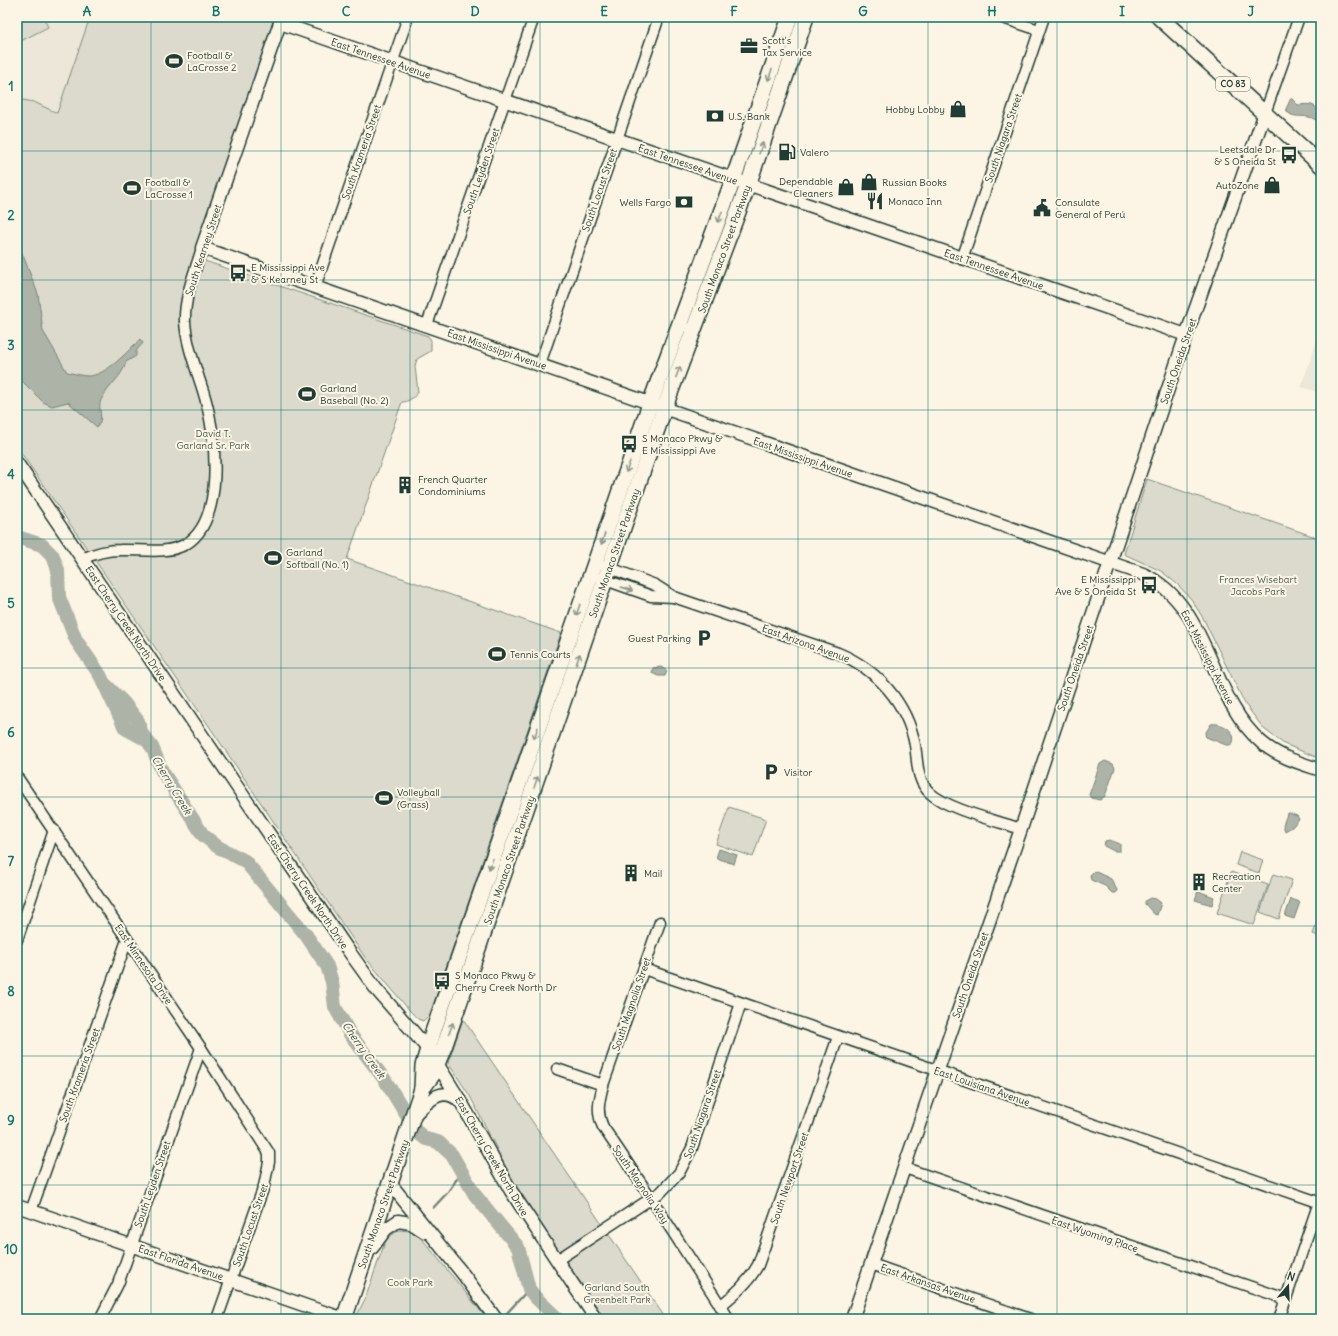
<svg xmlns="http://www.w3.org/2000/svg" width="1338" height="1336" font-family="Delius,sans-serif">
	<rect width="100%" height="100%" fill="#fcf5e5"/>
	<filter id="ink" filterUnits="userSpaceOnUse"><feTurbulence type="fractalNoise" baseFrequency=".025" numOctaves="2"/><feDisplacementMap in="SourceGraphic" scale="8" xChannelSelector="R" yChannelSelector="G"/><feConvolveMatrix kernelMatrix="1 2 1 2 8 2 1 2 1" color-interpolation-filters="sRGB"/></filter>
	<g filter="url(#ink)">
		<!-- built -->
		<g fill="#ece7d8">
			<path d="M17 17H90L57 113 17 99Z"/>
			<path d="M1321 328V393L1301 387Z"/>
		</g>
		<!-- green -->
		<g fill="#dcdacc" stroke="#7e8c80">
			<path d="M17 17H43L48 27 17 43Z"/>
			<path d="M90 17H275L193 257 428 336 431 340V351L417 359 415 366 418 392C415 397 408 402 402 402L347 559 561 633 430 1014 423 1021 418 1019 410 1011 364 956 207 723 17 447V99L34 102 57 113Z"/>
			<path d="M1147 479 1321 539V759L1284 744 1264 729 1245 704 1203 618 1191 599 1177 584 1161 571 1124 554Z"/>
			<path d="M729 807 766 819 753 857 716 844Z"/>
			<path d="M1240 852 1263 860 1259 873 1236 865Z"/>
			<path d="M1231 872 1268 885 1254 925 1217 913Z"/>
			<path d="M1273 874 1292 880 1279 919 1260 912Z"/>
			<path d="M1321 912V937L1313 934Z"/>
			<path d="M463 1019 666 1319H605L517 1189 470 1096 448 1063Z"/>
			<path d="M399 1230 411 1231 423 1240 487 1319H355L365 1299 386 1239Z"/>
		</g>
		<!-- water -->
		<g fill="#aeb3a7" stroke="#758479">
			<path d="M1291 98 1298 105C1309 104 1313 103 1321 112V122C1317 121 1313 118 1309 117 1300 115 1290 119 1286 109Z"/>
			<path d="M17 240 38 294 43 331 67 372C73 373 81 376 88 376 106 376 128 351 140 339L143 343 136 351V356L126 362C123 376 108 386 101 400 97 409 105 418 97 427L68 402 52 406 43 402 17 376Z"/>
			<path d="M661 667 667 671 665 676H658L652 673 653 668Z"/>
			<path d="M1211 724C1222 722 1239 732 1232 745H1226L1206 737 1205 734Z"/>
			<path d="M1105 761 1113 764 1115 768 1105 796 1100 800 1091 798 1089 795 1100 764Z"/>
			<path d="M1289 813 1297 816 1299 819 1292 827 1285 831 1283 825 1287 814Z"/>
			<path d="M1110 840 1120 844V851H1114L1104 846 1105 841Z"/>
			<path d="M719 849 737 855 734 864 716 858Z"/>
			<path d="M1094 871 1111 879 1117 890 1116 893H1112L1105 886 1091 880 1090 875Z"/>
			<path d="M1198 891 1214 897 1212 905 1195 900Z"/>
			<path d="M1150 898 1156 899 1161 903 1157 915 1154 914 1145 904V901Z"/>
			<path d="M1291 899 1300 902 1294 919 1285 916Z"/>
		</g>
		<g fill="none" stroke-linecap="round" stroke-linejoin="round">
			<!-- stream -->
			<g stroke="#758479" stroke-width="2.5">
				<path d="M433 1208 448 1192 462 1171"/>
				<path d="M506 1314 529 1289"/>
			</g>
			<!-- river -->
			<g stroke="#aeb3a7" stroke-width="14">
				<path d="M17 537 42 545 53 556 58 570 59 597 76 640 100 675 125 728 147 740"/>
				<path d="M106 685 124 703 138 721 142 734 152 747 162 771 203 835 218 847 245 861 306 935 327 966 332 982 335 1007 350 1034 385 1080 417 1132 426 1139 438 1142 452 1155 475 1195 518 1247 529 1289 535 1297 558 1319"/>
			</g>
			<!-- minor casing -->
			<g stroke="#1f3d34" stroke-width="13">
				<g id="minor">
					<path d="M1000 17 1039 30"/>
					<path d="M1265 113 1299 17"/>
					<path d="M962 259 1044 17"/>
					<path d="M315 287 408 17"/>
					<path d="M427 325 534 17"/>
					<path d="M540 364 659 17"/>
					<path d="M82 559C95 553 107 550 120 550 141 549 167 555 186 544 225 520 216 438 206 401 199 375 187 349 185 322 184 297 195 272 202 248"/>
					<path d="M605 566 655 585 674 597 838 653C877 669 907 703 915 745 918 763 916 780 930 793 947 809 997 821 1021 829"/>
					<path d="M600 578 651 596 674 597"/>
					<path d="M17 777 201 1048 269 1153V1162L264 1186 217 1319"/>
					<path d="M660 922 603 1085C599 1101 596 1112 603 1127L651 1198 729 1319"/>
					<path d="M17 940 54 830"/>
					<path d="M644 969 1321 1203"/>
					<path d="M557 1069 603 1085"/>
					<path d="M905 1168 1286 1299"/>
					<path d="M31 1211 127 940"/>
					<path d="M557 1260 661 1192 679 1173 692 1148 741 1003"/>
					<path d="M871 1264 1030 1319"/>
					<path d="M720 1306C735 1294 748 1283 758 1265L838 1037"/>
					<path d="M100 1319 118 1284 201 1048"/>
					<path d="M1279 1319 1319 1202"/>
				</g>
			</g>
			<!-- tertiary casing -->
			<g stroke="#1f3d34" stroke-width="15">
				<g id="tertiary">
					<path d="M282 17 202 248 1143 574C1211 606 1208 696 1261 742 1278 757 1300 763 1321 770"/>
					<path d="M280 23 1186 335"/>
					<path d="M17 463 348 950 376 989 428 1049 461 1102 511 1191 596 1319"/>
					<path d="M413 1116C427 1103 441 1084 460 1101"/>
					<path d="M389 1182 463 1274 496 1319"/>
					<path d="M17 1206 344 1319"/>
					<path d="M372 1248 386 1229 398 1221 411 1223 425 1232"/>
					<path d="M852 1319 1021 829 1182 347 1265 113"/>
				</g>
			</g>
			<!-- primary casing -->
			<g stroke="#1f3d34" stroke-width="18">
				<g id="primary">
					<path d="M1159 17 1321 165"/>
					<path d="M422 1089 423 1066 433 1032 650 404 733 180 790 17"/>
					<path d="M344 1319 422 1089 433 1074 444 1047 664 409 748 185 806 17"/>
				</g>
			</g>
			<!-- minor -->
			<use href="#minor" stroke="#fcf5e5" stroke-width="10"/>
			<!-- tertiary -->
			<use href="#tertiary" stroke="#fcf5e5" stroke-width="12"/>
			<!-- primary -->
			<use href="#primary" stroke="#fcf5e5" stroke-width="15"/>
		</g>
		<!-- one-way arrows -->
		<defs><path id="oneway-shaft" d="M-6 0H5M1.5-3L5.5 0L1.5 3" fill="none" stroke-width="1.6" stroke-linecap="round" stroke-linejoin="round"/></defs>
		<g stroke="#8e998c">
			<use href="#oneway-shaft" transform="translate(770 75) rotate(109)"/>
			<use href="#oneway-shaft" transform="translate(761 148) rotate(-71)"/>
			<use href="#oneway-shaft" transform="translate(720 217) rotate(110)"/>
			<use href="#oneway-shaft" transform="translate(678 372) rotate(-69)"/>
			<use href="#oneway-shaft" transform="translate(628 467) rotate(109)"/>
			<use href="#oneway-shaft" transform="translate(603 539) rotate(109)"/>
			<use href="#oneway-shaft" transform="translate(627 589) rotate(18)"/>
			<use href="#oneway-shaft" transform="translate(578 610) rotate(109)"/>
			<use href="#oneway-shaft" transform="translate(578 659) rotate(-71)"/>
			<use href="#oneway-shaft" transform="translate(536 733) rotate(109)"/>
			<use href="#oneway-shaft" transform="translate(536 782) rotate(-71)"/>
			<use href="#oneway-shaft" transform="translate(491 864) rotate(109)"/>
			<use href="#oneway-shaft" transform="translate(451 1028) rotate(-71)"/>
		</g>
	</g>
	<!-- grid -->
	<path fill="none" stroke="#0f766e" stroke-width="1" stroke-opacity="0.55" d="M151 17V1319M281 17V1319M410 17V1319M540 17V1319M669 17V1319M798 17V1319M928 17V1319M1057 17V1319M1187 17V1319M17 151H1321M17 280H1321M17 410H1321M17 539H1321M17 668H1321M17 797H1321M17 926H1321M17 1056H1321M17 1185H1321"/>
	<!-- icons -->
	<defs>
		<g id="office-bare" transform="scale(1.38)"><path d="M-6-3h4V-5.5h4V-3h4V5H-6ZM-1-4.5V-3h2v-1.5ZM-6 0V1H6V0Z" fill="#1f3d34" stroke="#fcf5e5" stroke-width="2.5" paint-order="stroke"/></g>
		<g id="stadium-bare" transform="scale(1.38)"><path d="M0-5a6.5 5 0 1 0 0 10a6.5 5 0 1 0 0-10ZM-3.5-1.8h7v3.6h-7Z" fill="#1f3d34" stroke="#fcf5e5" stroke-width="2.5" paint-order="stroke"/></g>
		<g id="shop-bare" transform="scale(1.38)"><path d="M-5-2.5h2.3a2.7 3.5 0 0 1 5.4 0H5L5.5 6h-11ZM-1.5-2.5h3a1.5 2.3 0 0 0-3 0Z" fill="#1f3d34" stroke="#fcf5e5" stroke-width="2.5" paint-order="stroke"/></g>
		<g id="bank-bare" transform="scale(1.38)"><path d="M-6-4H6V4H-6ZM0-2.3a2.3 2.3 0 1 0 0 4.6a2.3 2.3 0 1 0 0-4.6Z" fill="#1f3d34" stroke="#fcf5e5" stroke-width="2.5" paint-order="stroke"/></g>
		<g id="fuel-bare" transform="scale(1.38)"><path d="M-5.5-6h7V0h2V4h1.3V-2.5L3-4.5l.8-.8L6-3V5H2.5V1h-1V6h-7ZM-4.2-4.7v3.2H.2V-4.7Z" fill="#1f3d34" stroke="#fcf5e5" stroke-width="2.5" paint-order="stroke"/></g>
		<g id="bus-bare" transform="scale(1.38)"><path d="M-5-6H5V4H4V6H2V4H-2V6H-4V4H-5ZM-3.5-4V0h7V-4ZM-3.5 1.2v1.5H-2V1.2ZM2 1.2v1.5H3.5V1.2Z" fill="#1f3d34" stroke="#fcf5e5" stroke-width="2.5" paint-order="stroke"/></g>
		<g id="restaurant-bare" transform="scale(1.38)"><path d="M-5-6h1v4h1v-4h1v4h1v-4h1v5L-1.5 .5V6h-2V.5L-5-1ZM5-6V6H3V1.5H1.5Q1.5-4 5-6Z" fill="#1f3d34" stroke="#fcf5e5" stroke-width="2.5" paint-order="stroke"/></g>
		<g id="civic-bare" transform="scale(1.38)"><path d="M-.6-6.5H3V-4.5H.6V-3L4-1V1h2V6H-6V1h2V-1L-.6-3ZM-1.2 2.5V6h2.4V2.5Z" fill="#1f3d34" stroke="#fcf5e5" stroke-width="2.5" paint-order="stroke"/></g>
		<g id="building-bare" transform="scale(1.38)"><path d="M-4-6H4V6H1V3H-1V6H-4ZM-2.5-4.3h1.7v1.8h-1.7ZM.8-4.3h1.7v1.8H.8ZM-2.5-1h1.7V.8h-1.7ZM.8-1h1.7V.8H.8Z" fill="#1f3d34" stroke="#fcf5e5" stroke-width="2.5" paint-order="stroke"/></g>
		<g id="parking-bare" transform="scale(1.38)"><path d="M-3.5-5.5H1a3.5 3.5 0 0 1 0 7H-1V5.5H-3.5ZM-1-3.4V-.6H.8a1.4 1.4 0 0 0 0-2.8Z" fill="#1f3d34" stroke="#fcf5e5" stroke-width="2.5" paint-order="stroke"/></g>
	</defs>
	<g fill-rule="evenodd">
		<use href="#office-bare" x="749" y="46"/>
		<use href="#stadium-bare" x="174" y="61"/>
		<use href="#shop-bare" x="958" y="109"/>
		<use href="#bank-bare" x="715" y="116"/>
		<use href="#fuel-bare" x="787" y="152"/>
		<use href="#bus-bare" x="1289" y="155"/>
		<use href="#shop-bare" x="869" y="182"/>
		<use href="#shop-bare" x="1272" y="185"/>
		<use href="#shop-bare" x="846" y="187"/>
		<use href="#stadium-bare" x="132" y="188"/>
		<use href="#restaurant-bare" x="875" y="201"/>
		<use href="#bank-bare" x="684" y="202"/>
		<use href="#civic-bare" x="1042" y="208"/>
		<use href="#bus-bare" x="238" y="273"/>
		<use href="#stadium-bare" x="307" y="394"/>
		<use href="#bus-bare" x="629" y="444"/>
		<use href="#building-bare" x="405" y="485"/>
		<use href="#stadium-bare" x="273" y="558"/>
		<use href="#bus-bare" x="1149" y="585"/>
		<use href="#parking-bare" x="704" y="638"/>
		<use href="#stadium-bare" x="497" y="654"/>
		<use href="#parking-bare" x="771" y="772"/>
		<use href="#stadium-bare" x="384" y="798"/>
		<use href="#building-bare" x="631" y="873"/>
		<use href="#building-bare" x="1199" y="882"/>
		<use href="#bus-bare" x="442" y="981"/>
	</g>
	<g text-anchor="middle" stroke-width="4" stroke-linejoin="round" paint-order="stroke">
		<!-- shield labels -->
		<rect fill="#fcf5e5" stroke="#617469" stroke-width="1" x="1216" y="77" width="34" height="14" rx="3"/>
		<g font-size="9" font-weight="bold" fill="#1f3d34">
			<text x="1233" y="87">CO 83</text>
		</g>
		<!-- poi labels -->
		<g font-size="10" fill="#1f3d34" stroke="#fcf5e5" text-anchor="start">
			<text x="762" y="44">Scott's<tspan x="762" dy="12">Tax Service</tspan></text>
			<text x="187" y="59">Football &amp;<tspan x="187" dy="12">LaCrosse 2</tspan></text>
			<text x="945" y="113" text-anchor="end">Hobby Lobby</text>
			<text x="728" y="120">U.S. Bank</text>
			<text x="1276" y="153" text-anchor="end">Leetsdale Dr<tspan x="1276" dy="12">&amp; S Oneida St</tspan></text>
			<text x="800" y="156">Valero</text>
			<text x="833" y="185" text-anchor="end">Dependable<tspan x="833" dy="12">Cleaners</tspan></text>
			<text x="145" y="186">Football &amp;<tspan x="145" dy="12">LaCrosse 1</tspan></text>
			<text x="882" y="186">Russian Books</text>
			<text x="1259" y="189" text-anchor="end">AutoZone</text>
			<text x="888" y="205">Monaco Inn</text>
			<text x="671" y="206" text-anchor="end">Wells Fargo</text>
			<text x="1055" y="206">Consulate<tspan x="1055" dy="12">General of Perú</tspan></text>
			<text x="251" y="271">E Mississippi Ave<tspan x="251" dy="12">&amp; S Kearney St</tspan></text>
			<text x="320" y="392">Garland<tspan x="320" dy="12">Baseball (No. 2)</tspan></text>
			<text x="642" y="442">S Monaco Pkwy &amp;<tspan x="642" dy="12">E Mississippi Ave</tspan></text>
			<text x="418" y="483">French Quarter<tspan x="418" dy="12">Condominiums</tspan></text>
			<text x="286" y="556">Garland<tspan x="286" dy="12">Softball (No. 1)</tspan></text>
			<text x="1136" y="583" text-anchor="end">E Mississippi<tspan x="1136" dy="12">Ave &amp; S Oneida St</tspan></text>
			<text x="691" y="642" text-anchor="end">Guest Parking</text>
			<text x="510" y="658">Tennis Courts</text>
			<text x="784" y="776">Visitor</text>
			<text x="397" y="796">Volleyball<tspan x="397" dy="12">(Grass)</tspan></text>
			<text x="644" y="877">Mail</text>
			<text x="1212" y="880">Recreation<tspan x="1212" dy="12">Center</tspan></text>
			<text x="455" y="979">S Monaco Pkwy &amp;<tspan x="455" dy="12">Cherry Creek North Dr</tspan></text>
		</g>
		<!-- street labels -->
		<g font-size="10" fill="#1f3d34" stroke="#fcf5e5">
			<text transform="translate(381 58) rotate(19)" y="4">East Tennessee Avenue</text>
			<text transform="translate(1003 138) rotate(-71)" y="4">South Niagara Street</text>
			<text transform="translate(361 152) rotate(-71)" y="4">South Krameria Street</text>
			<text transform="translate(688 164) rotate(19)" y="4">East Tennessee Avenue</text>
			<text transform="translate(481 171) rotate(-71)" y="4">South Leyden Street</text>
			<text transform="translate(599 190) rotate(-71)" y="4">South Locust Street</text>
			<text transform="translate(724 249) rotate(-70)" y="4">South Monaco Street Parkway</text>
			<text transform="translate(203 250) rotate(-72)" y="4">South Kearney Street</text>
			<text transform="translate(994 269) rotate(19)" y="4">East Tennessee Avenue</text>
			<text transform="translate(497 349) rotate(19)" y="4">East Mississippi Avenue</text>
			<text transform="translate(1178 361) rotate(-71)" y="4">South Oneida Street</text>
			<text transform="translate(803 457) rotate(19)" y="4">East Mississippi Avenue</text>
			<text transform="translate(614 553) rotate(-71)" y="4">South Monaco Street Parkway</text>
			<text transform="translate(126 623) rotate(56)" y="4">East Cherry Creek North Drive</text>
			<text transform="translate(806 643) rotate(20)" y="4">East Arizona Avenue</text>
			<text transform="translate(1208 657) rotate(63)" y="4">East Mississippi Avenue</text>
			<text transform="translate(1075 668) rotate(-71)" y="4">South Oneida Street</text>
			<text transform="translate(509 860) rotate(-71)" y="4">South Monaco Street Parkway</text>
			<text transform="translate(308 891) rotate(56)" y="4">East Cherry Creek North Drive</text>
			<text transform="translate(144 964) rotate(56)" y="4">East Minnesota Drive</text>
			<text transform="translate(970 975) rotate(-71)" y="4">South Oneida Street</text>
			<text transform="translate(631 1004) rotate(-71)" y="4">South Magnolia Street</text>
			<text transform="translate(79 1075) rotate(-70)" y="4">South Krameria Street</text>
			<text transform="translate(982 1086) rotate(19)" y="4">East Louisiana Avenue</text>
			<text transform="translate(702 1114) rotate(-71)" y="4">South Niagara Street</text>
			<text transform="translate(492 1156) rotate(60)" y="4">East Cherry Creek North Drive</text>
			<text transform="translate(789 1178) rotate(-71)" y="4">South Newport Street</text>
			<text transform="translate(152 1184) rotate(-71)" y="4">South Leyden Street</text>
			<text transform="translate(641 1184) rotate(56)" y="4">South Magnolia Way</text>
			<text transform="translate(383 1204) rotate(-71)" y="4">South Monaco Street Parkway</text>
			<text transform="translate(250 1225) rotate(-71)" y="4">South Locust Street</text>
			<text transform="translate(1095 1234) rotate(19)" y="4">East Wyoming Place</text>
			<text transform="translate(181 1262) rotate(19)" y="4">East Florida Avenue</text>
			<text transform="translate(928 1283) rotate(19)" y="4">East Arkansas Avenue</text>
		</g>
		<!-- park labels -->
		<g font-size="10" fill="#455c52" stroke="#fcf5e5">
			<text x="213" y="437">David T.<tspan x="213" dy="12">Garland Sr. Park</tspan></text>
			<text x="1258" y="583">Frances Wisebart<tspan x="1258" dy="12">Jacobs Park</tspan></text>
			<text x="410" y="1286">Cook Park</text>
			<text x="617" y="1291">Garland South<tspan x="617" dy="12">Greenbelt Park</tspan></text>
		</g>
		<!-- water labels -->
		<g font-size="11" font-style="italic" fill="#435a51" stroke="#fcf5e5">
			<text transform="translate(172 785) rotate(59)" y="4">Cherry Creek</text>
			<text transform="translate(364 1050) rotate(55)" y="4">Cherry Creek</text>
		</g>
	</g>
	<!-- margin -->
	<rect width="1338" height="1336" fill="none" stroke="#fcf5e5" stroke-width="44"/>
	<!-- north arrow -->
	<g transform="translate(1288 1286) rotate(19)" stroke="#fcf5e5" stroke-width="3" paint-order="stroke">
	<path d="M0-3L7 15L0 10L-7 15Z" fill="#1f3d34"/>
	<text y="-6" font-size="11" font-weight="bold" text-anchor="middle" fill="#1f3d34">N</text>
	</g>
	<rect x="22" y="22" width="1294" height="1292" fill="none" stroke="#0f766e" stroke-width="1.5"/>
	<g font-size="13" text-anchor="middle" font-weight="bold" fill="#0f766e">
		<text x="87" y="16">A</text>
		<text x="216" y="16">B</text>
		<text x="346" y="16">C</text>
		<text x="475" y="16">D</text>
		<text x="604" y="16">E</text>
		<text x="734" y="16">F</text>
		<text x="863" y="16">G</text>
		<text x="992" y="16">H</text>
		<text x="1122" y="16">I</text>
		<text x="1251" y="16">J</text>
		<text x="11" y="91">1</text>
		<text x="11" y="220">2</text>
		<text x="11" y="350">3</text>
		<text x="11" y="479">4</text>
		<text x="11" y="608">5</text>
		<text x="11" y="737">6</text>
		<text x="11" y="866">7</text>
		<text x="11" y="996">8</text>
		<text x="11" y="1125">9</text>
		<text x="11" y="1254">10</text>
	</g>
</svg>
